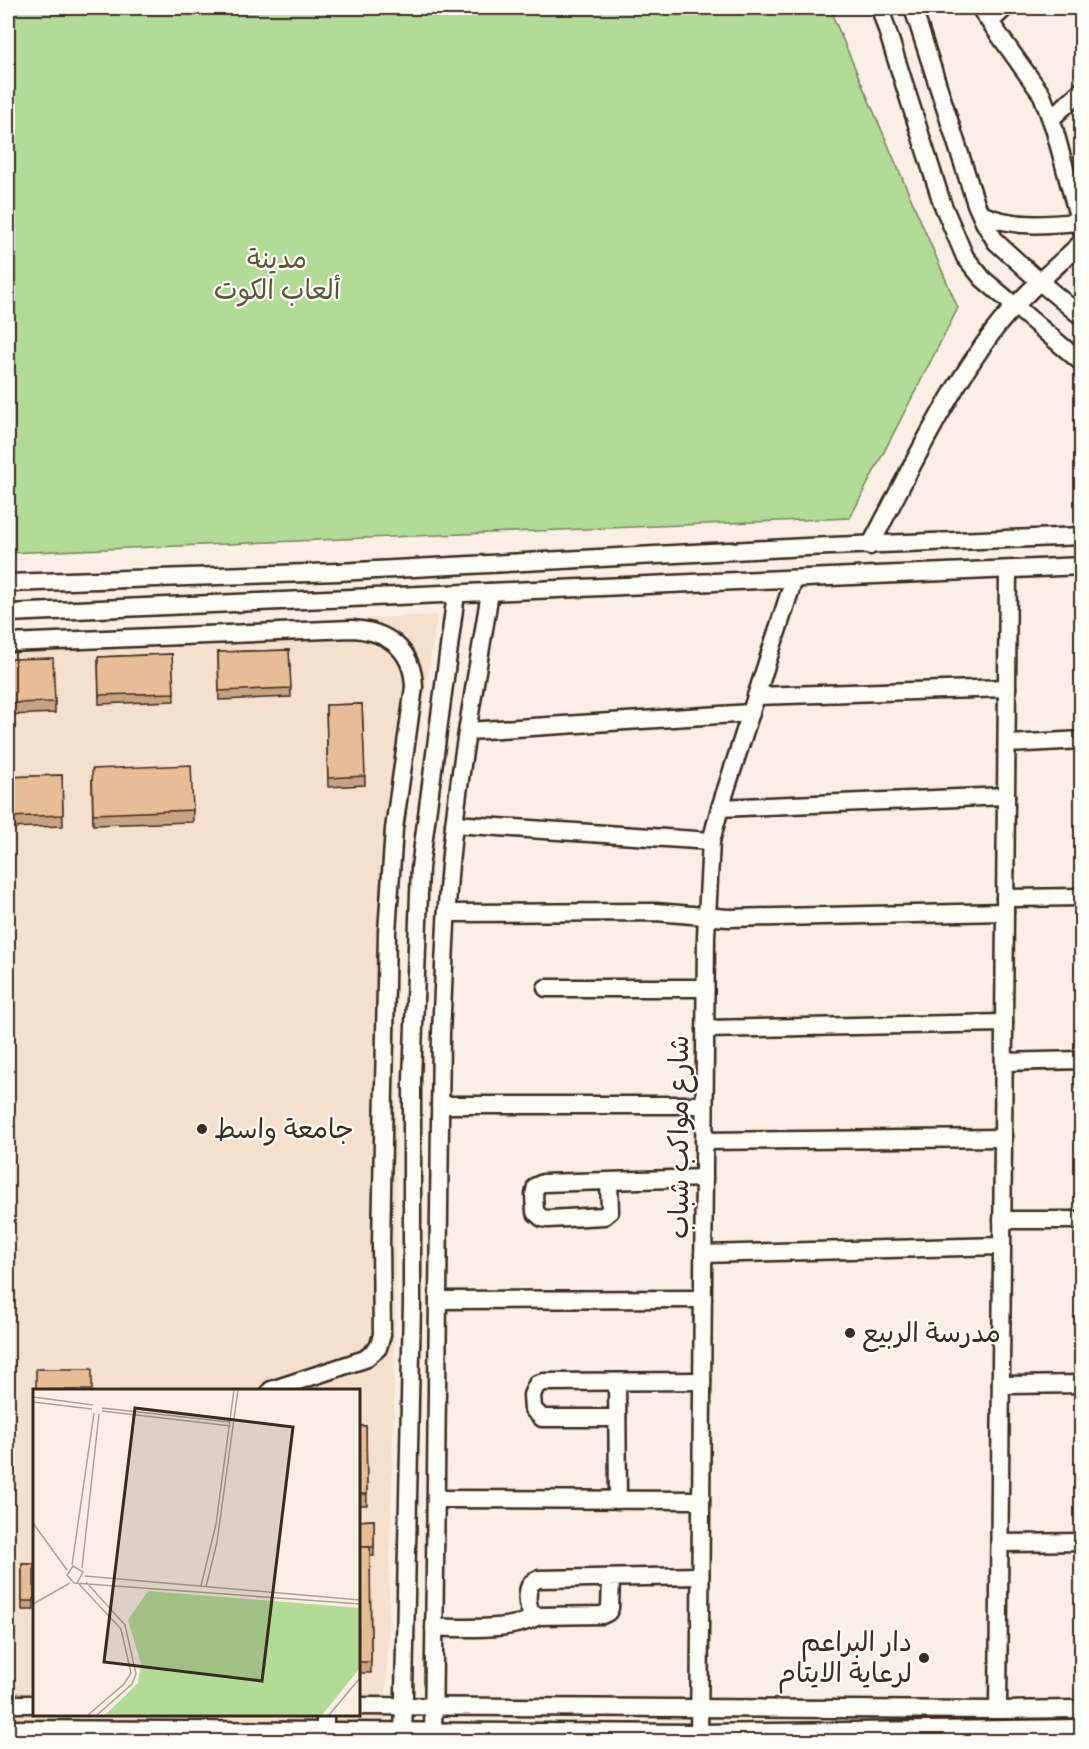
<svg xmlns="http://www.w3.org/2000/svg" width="1089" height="1749" font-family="'Indie Flower','Playpen Sans Arabic',sans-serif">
	<rect width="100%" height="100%" fill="#f9efe4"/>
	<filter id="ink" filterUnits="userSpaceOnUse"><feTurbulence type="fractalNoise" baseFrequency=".0167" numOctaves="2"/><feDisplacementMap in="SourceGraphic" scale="12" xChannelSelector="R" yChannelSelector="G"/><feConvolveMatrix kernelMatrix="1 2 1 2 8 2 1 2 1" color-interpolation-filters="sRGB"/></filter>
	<g filter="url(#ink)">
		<!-- built -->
		<path fill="#f4e0cd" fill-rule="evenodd" d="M437 615 398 868 394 1398 385 1741H8V636ZM34 1390H358V1714H34Z"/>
		<!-- green -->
		<path fill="#b2db97" stroke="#76825a" stroke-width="1.5" d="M8 8H834V19L958 308 850 518 8 553Z"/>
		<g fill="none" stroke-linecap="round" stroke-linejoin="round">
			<!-- minor casing -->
			<g stroke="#3b2a1e" stroke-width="21">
				<g id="minor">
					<path d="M880 8 942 203 965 257 983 279 1082 363"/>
					<path d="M913 8 976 204 984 222 996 242 1040 282 1082 317"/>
					<path d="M980 8 1042 95 1054 128 1082 231"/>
					<path d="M990 22 1005 8"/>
					<path d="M1051 119 1082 90"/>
					<path d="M981 214C1013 228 1045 225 1079 222"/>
					<path d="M870 546C909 473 945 395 995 329 1020 297 1053 270 1082 242"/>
					<path d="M8 583 338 572 806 547 1082 536"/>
					<path d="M8 613 1082 566"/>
					<path d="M8 643 352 629C387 631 413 649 414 687L394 829 387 932 381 1244 382 1335 378 1348 365 1359 271 1390"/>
					<path d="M756 696 1007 688"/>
					<path d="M468 731 751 713"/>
					<path d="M1007 744 1082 740"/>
					<path d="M720 808 1006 796"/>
					<path d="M454 824 711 841"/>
					<path d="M1005 898 1082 897"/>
					<path d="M447 913 656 912 728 918 1005 912"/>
					<path d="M546 988H705"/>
					<path d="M705 1029 1004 1023"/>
					<path d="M1004 1062 1082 1060"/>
					<path d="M440 1105H704"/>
					<path d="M704 1141 1003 1138"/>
					<path d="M609 1181 610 1211 604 1216 548 1219 542 1218 535 1212 534 1195 536 1186 543 1183 704 1178"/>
					<path d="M1002 1220H1082"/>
					<path d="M703 1254 1002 1246"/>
					<path d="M438 1300 703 1299"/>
					<path d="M617 1382 618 1500"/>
					<path d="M1001 1385 1082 1384"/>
					<path d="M617 1418H542L533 1409 532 1395 537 1384 544 1382 702 1381"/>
					<path d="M436 1499 701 1500"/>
					<path d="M1000 1543 1082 1542"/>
					<path d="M611 1578 610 1608 608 1612 602 1615 538 1616 531 1613C526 1602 525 1582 539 1579L700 1576"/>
					<path d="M434 1628C465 1627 511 1632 538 1616"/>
					<path d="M8 1704H34"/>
					<path d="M358 1706 998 1710 1082 1709"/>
					<path d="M998 1710 1008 570"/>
					<path d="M325 1714V1730"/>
					<path d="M8 1729 699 1733 1082 1728"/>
					<path d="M403 1742 412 1303V1079L420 868 456 594"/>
					<path d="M433 1742 441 1033C444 976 445 920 450 864 458 773 476 682 490 592"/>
					<path d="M699 1742 706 936 711 841 720 808 794 579"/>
				</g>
			</g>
			<!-- minor -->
			<use href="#minor" stroke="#fdfcf7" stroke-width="16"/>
		</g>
		<!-- wall -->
		<g fill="#c7a382" stroke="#3b2a1e" stroke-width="1.5">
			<path d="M289 650 291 697 219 700 218 652Z"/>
			<path d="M172 654 174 701 99 704 98 657Z"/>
			<path d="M8 659 55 702V713L8 715Z"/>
			<path d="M362 704 365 785 328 787 326 705Z"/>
			<path d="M62 775 63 826 8 828V777Z"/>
			<path d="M92 780 193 810V822L93 825Z"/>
			<path d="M358 1426H366L367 1505H358Z"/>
			<path d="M374 1520V1556H370L371 1673H358V1521Z"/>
			<rect x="22" y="1564" width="12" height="46"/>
		</g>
		<!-- building -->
		<g fill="#e7bd97" stroke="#3b2a1e" stroke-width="1.5">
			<path d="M289 650 291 688 219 691 218 652Z"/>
			<path d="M172 654 174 693 99 695 98 657Z"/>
			<path d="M53 658 55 702 8 703V659Z"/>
			<path d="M362 704 365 776 328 778 326 705Z"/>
			<path d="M191 765 193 810 93 814 92 769Z"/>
			<path d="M62 775 63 815 8 817V777Z"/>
			<rect x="36" y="1369" width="56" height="21"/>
			<path d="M358 1426H366L367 1494H358Z"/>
			<path d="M374 1520V1547H358V1521Z"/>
			<path d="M358 1547H370L371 1662H358Z"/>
			<rect x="22" y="1564" width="12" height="37"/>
		</g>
	</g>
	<!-- markers -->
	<g fill="#3b2a1e" stroke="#fdfcf7" stroke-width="2">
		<circle cx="202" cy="1129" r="6"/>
		<circle cx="850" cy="1333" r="6"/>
		<circle cx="924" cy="1658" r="6"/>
	</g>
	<g text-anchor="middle" stroke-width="4.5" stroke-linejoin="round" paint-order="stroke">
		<!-- park labels -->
		<g font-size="27" fill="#59563c" stroke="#fdfcf7">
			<text x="277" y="268">مدينة<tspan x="277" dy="31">ألعاب الكوت</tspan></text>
		</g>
		<!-- poi labels -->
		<g font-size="27" fill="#3b2a1e" stroke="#fdfcf7" text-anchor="start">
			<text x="214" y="1138">جامعة واسط</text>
			<text x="862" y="1342">مدرسة الربيع</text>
			<text x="912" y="1651" text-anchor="end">دار البراعم<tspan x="912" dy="31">لرعاية الايتام</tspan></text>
		</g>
		<!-- street labels -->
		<g font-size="27" fill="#3b2a1e" stroke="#fdfcf7">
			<text transform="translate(679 1137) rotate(-90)" y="9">شارع مواكب شباب</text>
		</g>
	</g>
	<!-- overview -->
	<g transform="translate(33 1389)">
		<rect width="327" height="327" fill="#f9efe4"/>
		<path d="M115 202 327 219V279L289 326H72L105 294 108 275 95 231Z" fill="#b2db97"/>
		<path fill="none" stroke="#ada095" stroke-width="1.5" d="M0 8 60 16M0 13 59 20M69 19 196 33M69 22 198 37M0 134 34 181M39 176 61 24M49 179 66 25M52 187 327 211M53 193 92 236 103 285 99 295 64 326M44 194 50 183 40 177 34 186 41 194 327 215M46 195 88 240 98 284 91 295 55 326M168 197 183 135 201 1M173 198 184 153 205 1M0 215 37 194M296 326 327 289"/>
		<path fill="#3b2a1e" fill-opacity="0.15" stroke="#3b2a1e" stroke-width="3" d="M102 19 260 38 229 292 71 273Z"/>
		<rect width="327" height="327" fill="none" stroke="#3b2a1e" stroke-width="3"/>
	</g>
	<!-- margin -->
	<rect width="1089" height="1749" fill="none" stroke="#fdfcf7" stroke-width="30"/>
	<rect x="15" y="15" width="1059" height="1719" fill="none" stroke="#3b2a1e" stroke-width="2" filter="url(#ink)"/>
</svg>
